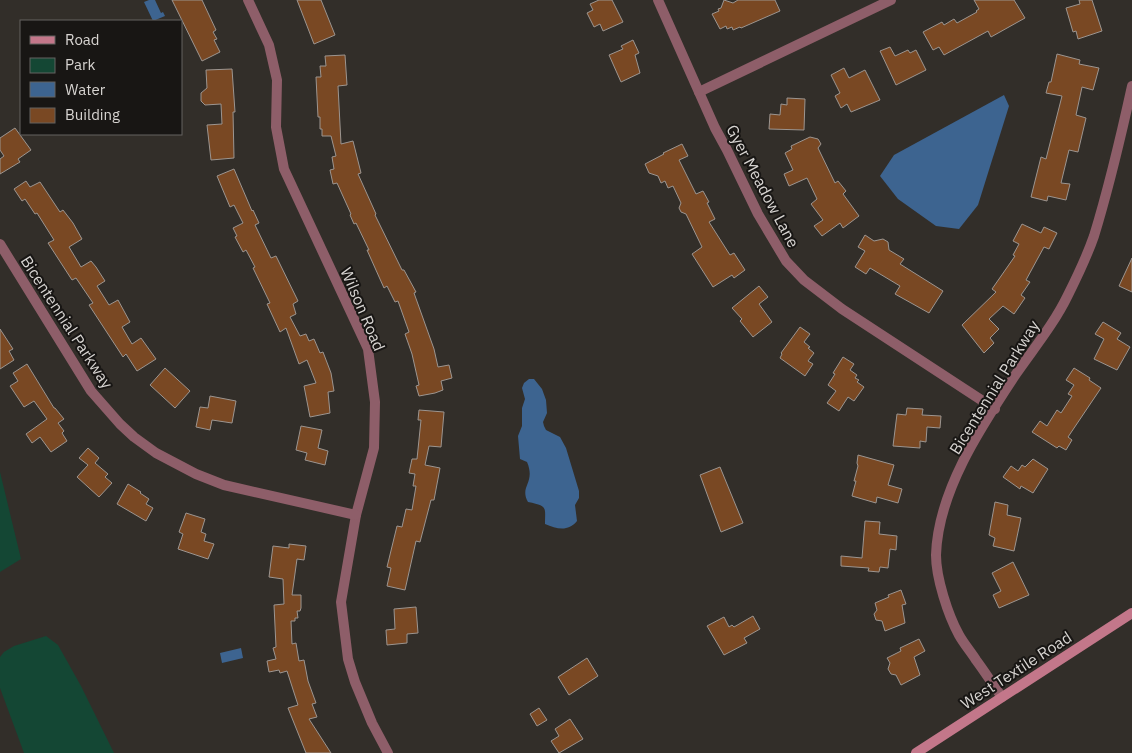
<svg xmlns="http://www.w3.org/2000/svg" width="1132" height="753" font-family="'IBM Plex Sans',sans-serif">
	<rect width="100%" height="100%" fill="#322e29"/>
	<!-- green -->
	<g fill="#144734">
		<path d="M0 472 21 559 0 572Z"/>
		<path d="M46 636 58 645 81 686 114 753H24L0 688V657L4 652 14 646Z"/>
	</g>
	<!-- water -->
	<g fill="#3d6490">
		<path d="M149 0H155L161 13 163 12 165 16 153 21 144 2Z"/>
		<path d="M1004 95 1009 106 978 205 959 229 936 226 898 199 880 176 894 155Z"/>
		<path d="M529 379H534L542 389 546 400 547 413 543 422 544 426 546 430 560 437 566 448 579 491V498L575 505 577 521C568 532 557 529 545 524 545 507 548 506 528 502 519 486 536 483 527 462L520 459 518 436 522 426V408L525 399 522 388 524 383Z"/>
		<path d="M241 648 243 658 222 663 220 653Z"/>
	</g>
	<!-- building -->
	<g fill="#794823" stroke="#9c9590">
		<path d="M172 0H202L216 30 213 32 217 39 214 40 220 52 202 61Z"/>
		<path d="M297 0H321L335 35 314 44Z"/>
		<path d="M599 0H612L623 22 603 31 600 24 594 27 587 13 593 10 590 4Z"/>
		<path d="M724 0 733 3 738 0H775L780 11 741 28 740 27 733 30 732 27 727 29 726 26 720 29 712 14 719 11 718 9 721 8Z"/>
		<path d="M974 0H1014L1025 18 991 37 988 31 944 55 939 47 933 50 923 32 942 22 944 25 954 19 957 23 977 12 976 11 979 9Z"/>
		<path d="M1079 0H1092L1102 31 1078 39 1076 31 1073 32 1066 8 1080 4Z"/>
		<path d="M633 40 639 53 635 55 640 73 621 82 609 55 623 49 621 46Z"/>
		<path d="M890 47 895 56 908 50 910 53 916 50 926 70 896 85 880 51Z"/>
		<path d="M1057 54 1080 60 1079 64 1099 68 1093 90 1082 87 1076 115 1086 118 1078 152 1069 150 1061 183 1070 184 1066 200 1048 196 1047 201 1031 197 1041 157 1046 159 1062 96 1046 93 1049 82H1051Z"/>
		<path d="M345 55 347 85 338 86 341 144 353 141 361 173 358 174 376 214 375 215 402 270H404L416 292 414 293 434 349 438 367 449 365 452 378 441 381 443 390 435 393 419 396 416 386 419 385 412 354 405 334 409 332 398 301 395 302 387 286 384 288 367 250H369L356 223 354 224 350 215 351 214 337 183 333 184 330 170 334 169 332 157 336 156 331 136H322V129H320V117H318L316 77H321L320 66H326L325 56Z"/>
		<path d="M844 68 849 78 865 70 880 100 851 112 847 104 841 108 835 96 840 93 831 75Z"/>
		<path d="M232 69 235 112H233L234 158 211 160 207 125 222 124 221 104 205 105 201 101V93L207 88 206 70Z"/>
		<path d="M787 98 805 99 804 130 769 129 770 114 780 115 781 104 787 105Z"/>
		<path d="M15 128 31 150 18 159 20 162 0 174V159L4 156 0 150V138Z"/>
		<path d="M810 137 818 139 821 144 818 148 835 183 838 181 846 191 843 194 859 216 843 228 840 223 822 236 814 226 823 220 811 204 817 199 807 178 789 186 784 174 793 170 785 153 792 149 791 146Z"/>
		<path d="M682 144 688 156 679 160 696 194 703 191 709 202 707 203 715 219 709 222 730 255 734 253 745 270 734 278 732 275 713 287 692 254 702 247 686 214 681 212 679 208 681 203 673 186 668 188 665 181 661 183 658 176 649 173 645 164 664 154 663 153Z"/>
		<path d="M234 169 252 211 253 210 259 223 255 225 271 258 276 256 298 301 293 304 296 314 290 317 300 336 306 334 309 341 314 339 320 353 323 352 331 373 334 391 328 392 330 413 310 417 304 386 316 383 307 360 299 364 286 328 280 332 267 304 270 303 253 268 255 267 246 250 243 252 235 237 237 236 233 228 243 223 234 205 230 207 217 176Z"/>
		<path d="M26 181 30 187 40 182 60 212 63 210 73 223 82 239 69 247 81 267 91 261 96 267 105 281 97 286 109 305 118 300 130 322 122 327 132 344 141 338 156 359 137 371 126 354 123 357 89 305 93 303 76 278 72 280 48 243 54 240 37 213 35 214 25 199 22 201 14 189Z"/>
		<path d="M1022 224 1041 233 1044 227 1057 233 1049 249 1044 247 1026 280 1030 282 1021 295 1025 298 1014 314 1003 306 989 319 999 329 990 338 994 343 984 353 962 325 996 292 992 289 1015 256 1013 255 1019 244 1013 241Z"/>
		<path d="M865 235 874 241 883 239 888 242 889 250 904 259 900 264 943 291 929 313 895 294 900 286 870 268 866 274 855 267 865 251 858 247Z"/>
		<path d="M1132 258V292L1119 286Z"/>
		<path d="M759 286 768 297 759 304 772 322 753 337 740 321 742 319 732 308Z"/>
		<path d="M1103 322 1121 333 1117 339 1130 347 1117 370 1094 359 1104 339 1095 334Z"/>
		<path d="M800 327 810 334 804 342 810 347 808 348 814 353 808 361 813 364 805 376 780 358 782 354 781 353Z"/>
		<path d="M0 329 13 349 9 351 14 360 0 369Z"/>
		<path d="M843 357 854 364 850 370 857 375 855 378 859 380 857 382 864 387 854 401 848 397 839 411 827 403 836 391 828 385 835 374 833 373Z"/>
		<path d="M27 364 54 408H55L64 419 58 423 64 431 62 433 67 441 51 452 40 437 32 443 26 434 47 419 34 401 24 407 10 386 18 381 13 373Z"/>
		<path d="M165 368 190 391 175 408 150 385Z"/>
		<path d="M1074 368 1090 378 1089 380 1101 388 1068 437 1072 440 1066 450 1059 446 1057 448 1032 432 1040 421 1047 426 1057 410 1061 413 1072 396 1068 394 1074 385 1066 380Z"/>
		<path d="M210 396 236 401 232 423 212 420 210 430 196 427 200 407 208 408Z"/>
		<path d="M907 408 923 409 922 415 941 416 940 428 927 427 926 442 920 441V448L893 446 897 414 906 415Z"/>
		<path d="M419 410 444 412 441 447 429 446 425 465 440 468 434 500H431L420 542 416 541 405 590 387 586 391 568 387 567 397 526 402 527 406 509 412 510 416 486H413L415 474 409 473 412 459H417L421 420H418Z"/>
		<path d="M301 426 322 430 318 448 328 451 325 465 305 460 307 453 296 450Z"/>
		<path d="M88 448 99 458 95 463 108 474 105 477 112 483 99 497 77 477 88 465 79 458Z"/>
		<path d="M858 455 894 465 888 485 902 489 898 503 877 497 876 503 852 496 856 481H854L858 466 857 463Z"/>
		<path d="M1033 459 1048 469 1033 493 1021 486 1020 489 1003 477 1011 466 1018 471 1022 465 1025 467Z"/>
		<path d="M720 467 743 523 721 532 700 475Z"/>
		<path d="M128 484 141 492 140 493 149 499 146 504 153 508 146 521 117 504Z"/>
		<path d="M995 502 1008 505 1007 515 1021 518 1014 551 993 546 995 538 989 535Z"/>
		<path d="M186 513 205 519 201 532 206 534 204 541 214 544 208 559 178 549 183 534 179 532Z"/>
		<path d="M865 521 880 522 879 534 897 536 896 550 890 549 888 568 880 567 879 572 868 571 869 568 841 566V556L862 558Z"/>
		<path d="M289 544 306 546 304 560 297 559 292 595H301V608L300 611H297L298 618H295V621H291L292 644 296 643 299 661 304 660 308 681 316 703 312 704 317 717 309 719 331 753H306L288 708 298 705 287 671 280 673 279 670 269 672 267 661 276 659 273 648 276 647 274 605 284 604 283 579 269 577 273 546 289 548Z"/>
		<path d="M1013 562 1029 595 999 608 993 595 1001 591 992 573Z"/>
		<path d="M901 590 906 604 902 605 905 623 885 631 882 621 876 620 874 614 877 610 875 603 889 597 888 595Z"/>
		<path d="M416 607 418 633 407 634V643L387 645 386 630 395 629 394 609Z"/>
		<path d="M753 616 760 629 744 638 747 643 724 655 707 626 724 617 729 627 732 625 734 627Z"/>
		<path d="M919 639 925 651 914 657 920 675 901 685 896 675 891 674 888 669 890 663 887 658 901 651 900 648Z"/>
		<path d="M587 658 598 676 569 695 558 677Z"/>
		<path d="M539 708 547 720 537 726 530 714Z"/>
		<path d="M570 719 583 739 559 753 551 741 559 736 555 729Z"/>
	</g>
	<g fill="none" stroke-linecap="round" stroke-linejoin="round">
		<!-- minor -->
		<g stroke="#8e5e69" stroke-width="10">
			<path d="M248 0 269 45 277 80 276 127 284 169 368 349 375 402 374 448 356 515 341 602 348 659 355 682 372 723 388 753"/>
			<path d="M658 0 715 128 727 150 758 214 786 261 804 280 842 309 995 409"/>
			<path d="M699 92 891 0"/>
			<path d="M0 244 91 391 120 424 134 437 156 453 196 474 224 485 356 515"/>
			<path d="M1002 697C993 685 985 672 976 660 971 652 964 644 959 635 948 615 936 578 936 555 938 491 981 427 1016 374 1034 348 1054 324 1068 295 1077 277 1087 256 1094 236 1109 187 1121 136 1132 86"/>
		</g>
		<!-- secondary -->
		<path stroke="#c3778a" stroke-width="10" d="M916 753 1132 613"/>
	</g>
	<g text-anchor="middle" stroke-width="4" stroke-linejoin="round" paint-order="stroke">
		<!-- street labels -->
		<g font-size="16" fill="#d7d4d1" stroke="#181614">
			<text transform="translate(763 186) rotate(62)" y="6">Gyer Meadow Lane</text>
			<text transform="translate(363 309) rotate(67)" y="6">Wilson Road</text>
			<text transform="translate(67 322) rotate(57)" y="6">Bicentennial Parkway</text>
			<text transform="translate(994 387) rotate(-58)" y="6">Bicentennial Parkway</text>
			<text transform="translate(1016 670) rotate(-33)" y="6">West Textile Road</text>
		</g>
	</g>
	<!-- legend -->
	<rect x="20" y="20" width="162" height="115" fill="#181614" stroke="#646260"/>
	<rect x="30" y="36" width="25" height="8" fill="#c3778a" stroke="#646260"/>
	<text x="65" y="45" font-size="15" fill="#d7d4d1">Road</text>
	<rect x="30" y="58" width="25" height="15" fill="#144734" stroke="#646260"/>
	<text x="65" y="70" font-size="15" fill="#d7d4d1">Park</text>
	<rect x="30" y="82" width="25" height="15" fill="#3d6490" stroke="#646260"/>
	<text x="65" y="95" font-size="15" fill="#d7d4d1">Water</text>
	<rect x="30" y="108" width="25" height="15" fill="#794823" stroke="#646260"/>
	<text x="65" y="120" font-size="15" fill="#d7d4d1">Building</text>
</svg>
